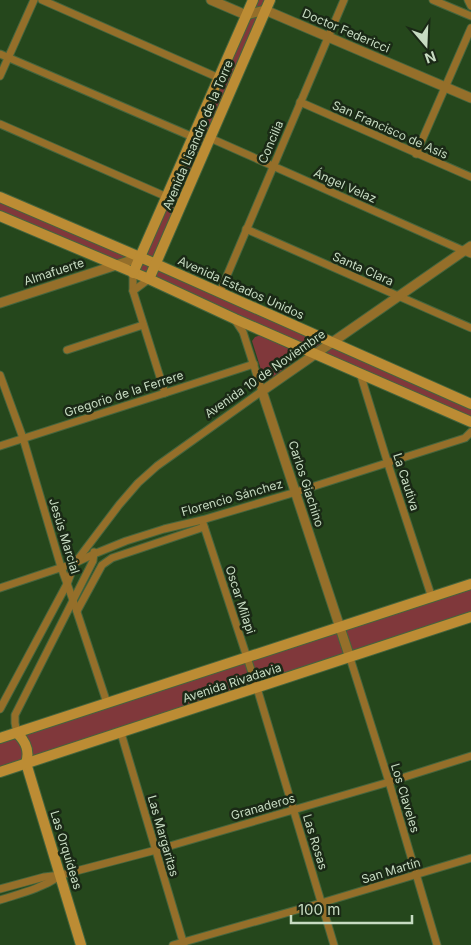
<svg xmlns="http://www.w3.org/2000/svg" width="471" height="945" font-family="Inter,sans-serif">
	<rect width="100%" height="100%" fill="#25471c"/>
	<!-- green -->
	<g fill="#80383b">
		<path d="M253 0H270L156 264 471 404V422L0 216V197L141 257Z"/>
		<path d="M261 335 297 353V358C287 365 278 376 266 380L263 376 252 341 255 337Z"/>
		<path d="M471 584V617L0 772V738Z"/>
	</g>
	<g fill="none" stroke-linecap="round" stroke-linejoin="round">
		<!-- minor casing -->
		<g stroke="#45653d" stroke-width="9">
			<g id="minor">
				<path d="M42 0 219 78"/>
				<path d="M433 0 471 16"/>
				<path d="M468 0 471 6"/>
				<path d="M0 54 193 137"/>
				<path d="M0 76 34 0"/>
				<path d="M300 102 471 177"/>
				<path d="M0 124 167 197"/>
				<path d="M210 138 471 254"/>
				<path d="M416 154 471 28"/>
				<path d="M246 229 471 328"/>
				<path d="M133 273V291L165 393"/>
				<path d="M133 291 149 279"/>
				<path d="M220 292 344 0"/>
				<path d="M67 350 143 325"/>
				<path d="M360 373 388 464 432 598"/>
				<path d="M0 375 23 438 61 567 73 600 107 703"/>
				<path d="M0 446 165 393 254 364"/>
				<path d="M202 520 257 688 334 945"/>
				<path d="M0 588 75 563 94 554 126 541 164 529 202 520 296 492 465 438 471 432"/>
				<path d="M77 611 102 565 112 558 204 527"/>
				<path d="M350 658 389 782 437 945"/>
				<path d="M0 709 67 584 75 563 119 505 138 483 157 466 262 391 243 332 235 320"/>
				<path d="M17 733 15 723V715L93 561 94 552"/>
				<path d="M121 733 184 945"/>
				<path d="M0 889 44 877 61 875 156 850 389 782 471 756"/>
				<path d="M0 900C22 893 40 889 60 876"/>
				<path d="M173 945 321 903 471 858"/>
			</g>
		</g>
		<!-- tertiary casing -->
		<g stroke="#45653d" stroke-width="11">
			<g id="tertiary">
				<path d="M211 0 246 15 265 10 471 98"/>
				<path d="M0 303 141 257"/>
				<path d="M350 658 262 391 471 246"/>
			</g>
		</g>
		<!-- secondary casing -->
		<g stroke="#45653d" stroke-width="12">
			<g id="secondary">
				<path d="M0 197 156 264 471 404"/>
				<path d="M0 216 149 279 235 319 471 422"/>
				<path d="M133 273 253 0"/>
				<path d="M149 279 270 0"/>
				<path d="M17 733C26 742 30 751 26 763L81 945"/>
				<path d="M0 738 471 584"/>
				<path d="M0 772 471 617"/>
			</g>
		</g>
		<!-- minor -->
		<use href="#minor" stroke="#956f2a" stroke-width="7"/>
		<!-- tertiary -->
		<use href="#tertiary" stroke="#956f2a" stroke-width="9"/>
		<!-- secondary -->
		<use href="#secondary" stroke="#bc8c34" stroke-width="10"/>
	</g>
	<g text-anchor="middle" stroke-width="5" stroke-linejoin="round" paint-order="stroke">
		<!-- street labels -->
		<g font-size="12" fill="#c7dbc2" stroke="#1a2916">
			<text transform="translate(346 31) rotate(23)" y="4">Doctor Federicci</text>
			<text transform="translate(390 130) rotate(24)" y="4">San Francisco de Asís</text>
			<text transform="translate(198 135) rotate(-67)" y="4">Avenida Lisandro de la Torre</text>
			<text transform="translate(271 142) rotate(-67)" y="4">Concilia</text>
			<text transform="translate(345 186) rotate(24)" y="4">Ángel Velaz</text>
			<text transform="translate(363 269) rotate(24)" y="4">Santa Clara</text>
			<text transform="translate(54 272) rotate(-18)" y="4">Almafuerte</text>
			<text transform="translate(241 288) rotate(24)" y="4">Avenida Estados Unidos</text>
			<text transform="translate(265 374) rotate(-35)" y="4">Avenida 10 de Noviembre</text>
			<text transform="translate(124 394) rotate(-18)" y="4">Gregorio de la Ferrere</text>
			<text transform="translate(406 482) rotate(72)" y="4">La Cautiva</text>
			<text transform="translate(306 484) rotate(72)" y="4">Carlos Giachino</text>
			<text transform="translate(232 498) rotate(-16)" y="4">Florencio Sánchez</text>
			<text transform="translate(64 536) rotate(73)" y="4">Jesús Marcial</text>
			<text transform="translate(240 600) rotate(72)" y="4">Oscar Milapi</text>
			<text transform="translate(232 683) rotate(-18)" y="4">Avenida Rivadavia</text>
			<text transform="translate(405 798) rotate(73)" y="4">Los Claveles</text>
			<text transform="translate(263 807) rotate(-16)" y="4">Granaderos</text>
			<text transform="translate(163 836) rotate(74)" y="4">Las Margaritas</text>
			<text transform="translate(315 842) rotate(73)" y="4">Las Rosas</text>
			<text transform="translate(66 850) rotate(73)" y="4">Las Orquídeas</text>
			<text transform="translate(391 871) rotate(-17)" y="4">San Martín</text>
		</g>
	</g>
	<!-- north arrow -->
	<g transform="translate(426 45) rotate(161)" stroke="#1a2916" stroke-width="4" paint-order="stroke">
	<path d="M0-4L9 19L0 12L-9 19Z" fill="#c7dbc2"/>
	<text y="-8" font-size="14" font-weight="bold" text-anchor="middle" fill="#c7dbc2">N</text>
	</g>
	<!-- scale -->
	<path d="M291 915v8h121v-8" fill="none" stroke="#c7dbc2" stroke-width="2.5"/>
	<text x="298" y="915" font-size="15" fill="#c7dbc2" stroke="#1a2916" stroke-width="4" paint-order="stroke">100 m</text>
</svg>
